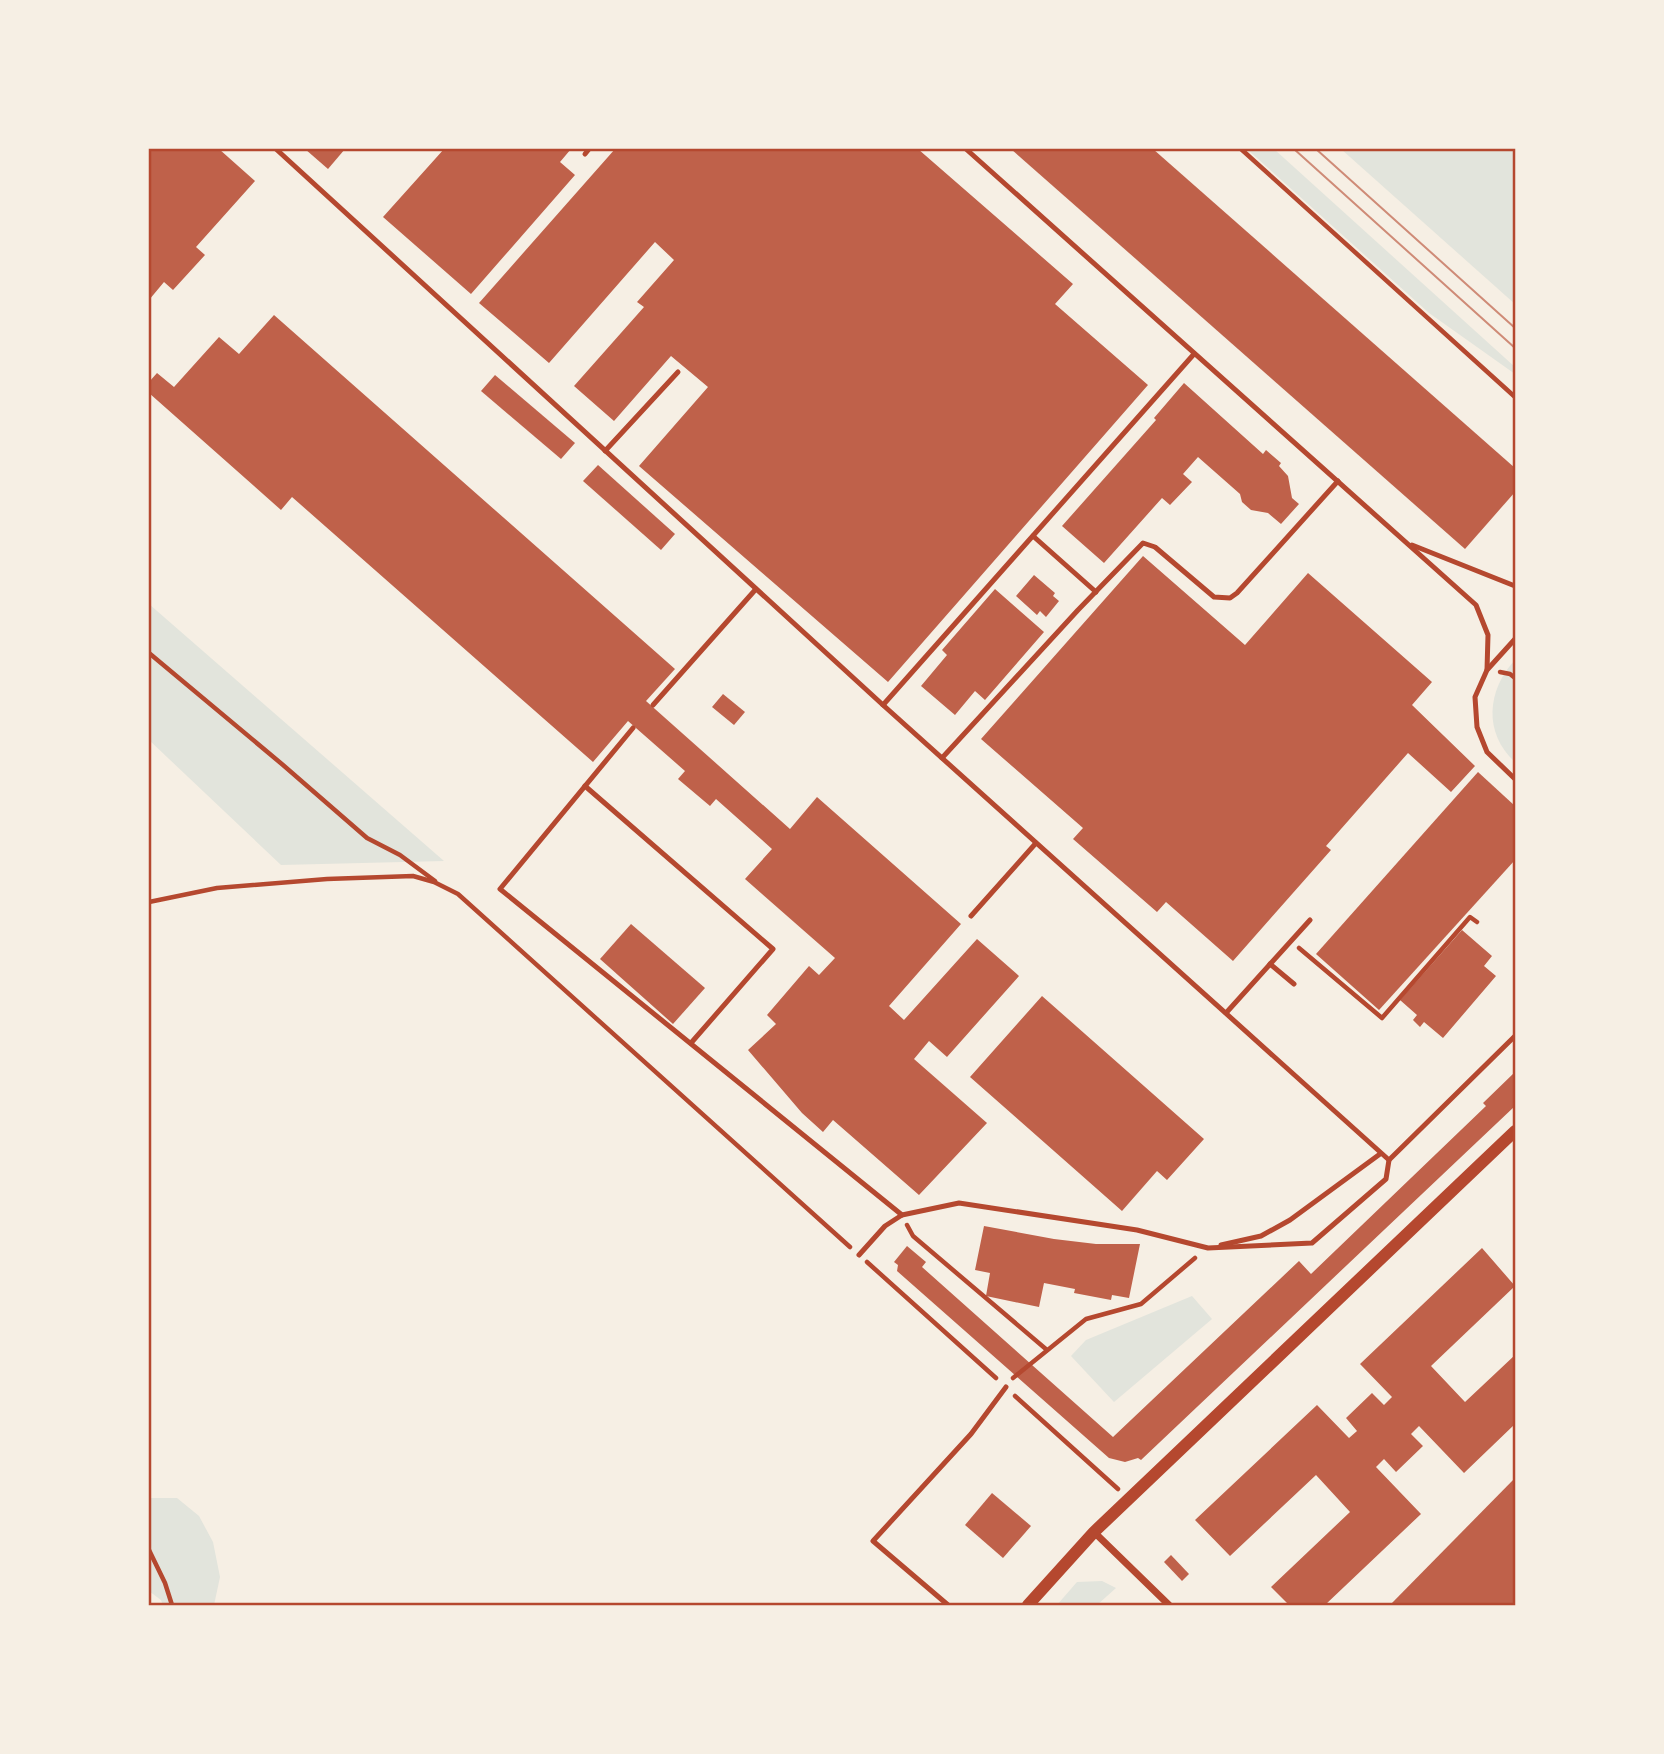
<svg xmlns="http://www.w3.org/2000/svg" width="1664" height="1754" font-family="'Space Grotesk',sans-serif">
	<rect width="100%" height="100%" fill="#f6efe4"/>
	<!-- green -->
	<g fill="#e2e4dc">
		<path d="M1247 149H1274L1515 367V374L1429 313Z"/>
		<path d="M1341 149H1515V304Z"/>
		<path d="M149 604 444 861 281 865 149 740Z"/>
		<path d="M1515 660V762C1483 733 1487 690 1515 660Z"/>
		<path d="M1192 1296 1212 1319 1114 1402 1071 1356 1086 1340Z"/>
		<path d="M149 1498H177L199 1516 213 1542 220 1577 214 1605H163L161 1600 149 1591Z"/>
		<path d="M1102 1581 1116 1588 1097 1605H1057L1077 1582Z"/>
	</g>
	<!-- building -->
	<g fill="#bf614a">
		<path d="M149 149H219L255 181 196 247 205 255 173 290 164 282 149 300Z"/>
		<path d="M305 149H345L328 169Z"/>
		<path d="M444 149H571L560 162 575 175 471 294 383 217Z"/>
		<path d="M615 149H918L1073 284 1055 304 1148 385 888 682 639 466 708 387 671 356 614 421 574 386 644 307 637 302 674 260 655 242 549 363 479 303Z"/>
		<path d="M1011 149H1153L1515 468V492L1465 549Z"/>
		<path d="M274 315 675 669 646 701 790 829 817 797 961 924 889 1006 904 1020 977 939 1019 976 947 1057 929 1041 914 1059 987 1123 919 1195 833 1120 823 1132 802 1113 748 1050 776 1024 767 1015 809 966 819 975 835 958 745 879 772 849 716 799 710 806 678 779 685 771 628 721 593 762 292 497 281 510 149 393V382L157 373 174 387 219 337 239 354Z"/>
		<path d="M495 375 575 443 561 459 481 391Z"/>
		<path d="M1184 383 1263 454 1266 450 1281 463 1279 466 1288 476 1292 498 1299 504 1281 524 1268 513 1251 510 1242 502 1240 494 1198 457 1183 474 1192 482 1170 505 1162 498 1104 563 1062 526 1156 420 1154 418Z"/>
		<path d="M598 465 675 534 661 550 583 481Z"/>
		<path d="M1143 556 1245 645 1308 573 1432 682 1412 705 1475 766 1451 792 1408 753 1326 846 1331 850 1233 961 1166 902 1157 912 1073 839 1083 828 981 739Z"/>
		<path d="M1034 575 1055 593 1053 596 1059 601 1046 617 1040 611 1037 615 1016 596Z"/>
		<path d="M995 589 1044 632 985 700 975 691 955 715 921 686 947 655 942 650Z"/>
		<path d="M723 694 745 712 734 725 712 707Z"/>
		<path d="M1478 772 1515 806V860L1379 1010 1316 954Z"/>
		<path d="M631 924 705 988 673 1024 600 959Z"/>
		<path d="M1462 930 1492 956 1484 966 1496 976 1443 1038 1424 1022 1420 1027 1413 1020 1417 1015 1400 1000Z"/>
		<path d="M1042 996 1204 1139 1167 1180 1157 1171 1122 1211 970 1077Z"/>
		<path d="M1515 1072V1106L1141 1460 1138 1458 1125 1462 1109 1458 897 1271 898 1265 894 1262 907 1246 926 1262 922 1267 1113 1437 1299 1261 1311 1274 1486 1106 1483 1103Z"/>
		<path d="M984 1226 1054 1239 1096 1244H1140L1129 1298 1112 1295 1111 1300 1074 1293 1075 1289 1044 1283 1039 1307 986 1296 990 1273 975 1270Z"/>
		<path d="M1482 1248 1515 1286 1431 1366 1465 1402 1515 1355V1424L1464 1473 1419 1426 1411 1434 1423 1446 1396 1472 1384 1459 1376 1467 1421 1514 1325 1605H1289L1271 1587 1350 1512 1316 1475 1230 1556 1195 1520 1317 1405 1349 1438 1357 1431 1346 1418 1372 1393 1384 1405 1392 1397 1360 1364Z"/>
		<path d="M1515 1478V1605H1390Z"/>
		<path d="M992 1493 1031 1526 1003 1558 965 1525Z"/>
		<path d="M1171 1555 1189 1574 1182 1581 1164 1562Z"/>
	</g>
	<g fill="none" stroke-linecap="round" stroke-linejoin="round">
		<!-- path -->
		<g stroke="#b5482f" stroke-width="4.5">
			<path d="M1241 149 1515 397"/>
			<path d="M149 653 283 765 367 838 400 855 435 881"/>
			<path d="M1500 672 1510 674 1515 678"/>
			<path d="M149 902 217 888 327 879 413 876 434 882 458 894 850 1247"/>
			<path d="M1299 948 1382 1018 1470 917 1477 922"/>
			<path d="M907 1225 913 1236 1047 1350"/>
			<path d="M867 1262 996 1378"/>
			<path d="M1013 1378 1086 1319 1141 1304 1195 1258"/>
			<path d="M1015 1396 1118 1489"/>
			<path d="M149 1550 165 1583 172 1605"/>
		</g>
		<!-- service -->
		<g stroke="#b5482f" stroke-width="5">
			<path d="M276 149 883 705 1389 1160 1515 1036"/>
			<path d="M966 149 1476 605 1488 635 1487 670"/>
			<path d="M585 154 589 149"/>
			<path d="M605 451 678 372"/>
			<path d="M1033 536 1096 592"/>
			<path d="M1412 545 1515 586"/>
			<path d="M1515 639 1487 670 1475 697 1477 727 1487 752 1515 779"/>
			<path d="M653 705 756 589"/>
			<path d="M883 705 1194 354"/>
			<path d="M633 728 500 889 902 1215"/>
			<path d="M942 758 1078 610 1143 543 1155 547 1214 597 1230 598 1237 593 1338 481"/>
			<path d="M585 786 773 949 691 1043"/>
			<path d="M971 916 1036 843"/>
			<path d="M1270 964 1294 984"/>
			<path d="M1226 1013 1310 920"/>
			<path d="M1221 1245 1261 1236 1290 1220 1380 1154"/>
			<path d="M859 1255 885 1226 902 1215 959 1203 1137 1230 1208 1248 1312 1243 1386 1179 1389 1160"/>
			<path d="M948 1605 873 1541 971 1434 1006 1387"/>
		</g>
		<!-- minor -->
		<path stroke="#b5482f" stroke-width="7" d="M1094 1532 1169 1605"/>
		<!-- tertiary -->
		<path stroke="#b5482f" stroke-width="12" d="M1028 1605 1094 1532 1515 1131"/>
		<!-- tram -->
		<g stroke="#cf8b77" stroke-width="2">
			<path d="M1294 149 1515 348"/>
			<path d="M1316 149 1515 328"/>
		</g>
	</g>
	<!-- border -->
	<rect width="1664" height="1754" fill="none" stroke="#f6efe4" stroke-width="301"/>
	<rect x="150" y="150" width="1364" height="1454" fill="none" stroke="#b5482f" stroke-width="2.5"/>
</svg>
